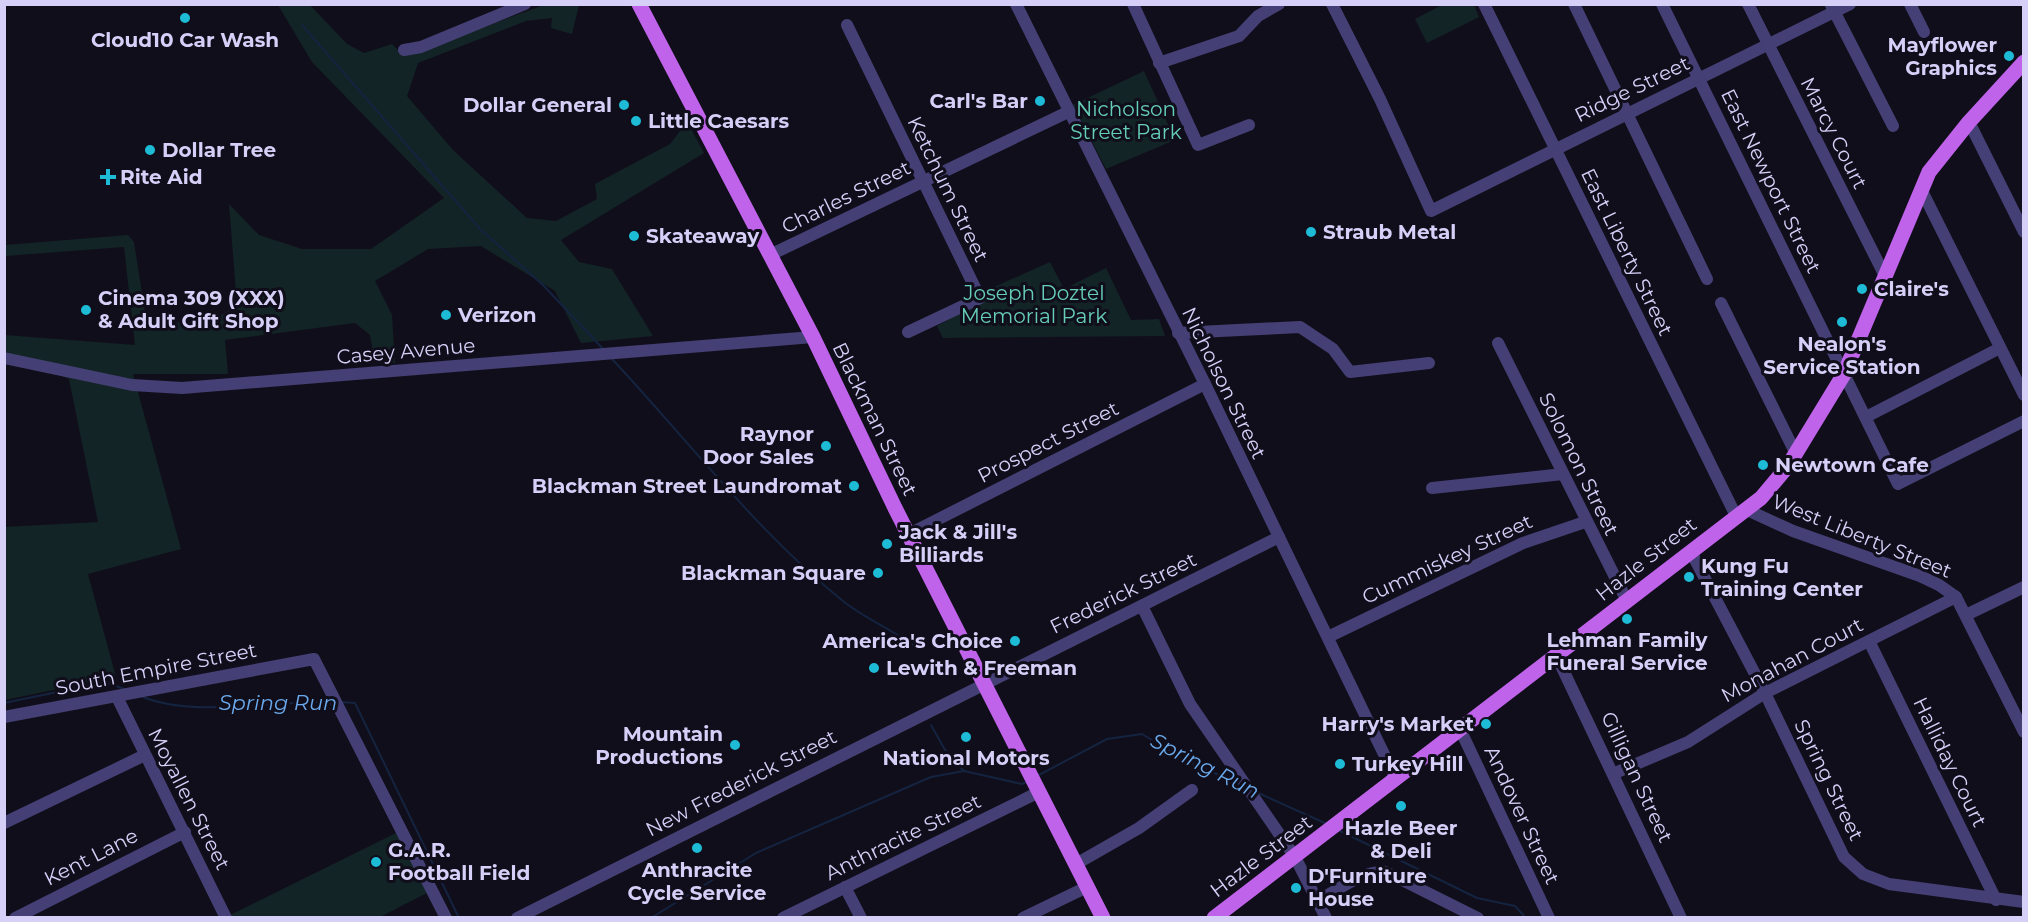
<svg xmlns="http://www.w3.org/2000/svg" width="2028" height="922" font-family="Montserrat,sans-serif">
	<rect width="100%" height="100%" fill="#110e1b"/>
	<!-- green -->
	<g fill="#122425">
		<path d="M1444 4 1474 5 1479 17 1427 43 1415 19Z"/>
		<path d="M278 5H310L347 44 364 53 392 44 404 56 544 5H579L572 34 551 28 552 18 526 21 418 63 407 96 453 150 527 218 556 221 597 199 595 184 670 144 681 130 690 127 704 153 561 240 579 262 612 269 653 336 581 343 555 291 481 246 428 249 375 281 392 315 395 363H375L370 335 355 323 225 340 228 374H133L181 549 88 574 116 677 5 700 4 527 98 522 69 379 5 354V335L135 345 124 247 5 256V245L128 235 134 242 145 312 173 322 206 325 237 305 229 204 259 235 302 249H371L444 198 312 62Z"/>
		<path d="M1144 71 1175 140 1106 169 1073 105Z"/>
		<path d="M1050 262 1064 289 1106 268 1131 320 1159 319 1165 336 943 338 937 326 986 299 985 291Z"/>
		<path d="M398 832 429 892 380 917 232 918 230 915Z"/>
	</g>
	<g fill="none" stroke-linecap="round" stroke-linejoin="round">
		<!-- stream -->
		<g stroke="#14233f" stroke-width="2">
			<path d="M302 25 480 229 543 285 604 350"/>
			<path d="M612 359C688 440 756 531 843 601 865 619 894 630 917 648"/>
			<path d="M143 697C194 718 275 700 331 702"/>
			<path d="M340 702 355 703 459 918"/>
			<path d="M4 703 106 682 124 689"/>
			<path d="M931 725 945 750 964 771"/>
			<path d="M1037 776 1107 739 1142 734 1187 761 1237 783"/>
			<path d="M1256 792 1327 824"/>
			<path d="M1338 830 1477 898 1515 906 1526 918"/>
			<path d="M651 918 756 853 931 777 964 771 1022 784 1027 782"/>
		</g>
		<!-- minor -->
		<g stroke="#443f74" stroke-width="12">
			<path d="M1016 4 1205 384 1396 779"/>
			<path d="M1133 4 1198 145 1249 125"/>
			<path d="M1332 4 1380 99 1431 211 1850 4"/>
			<path d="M1484 4 1736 516"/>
			<path d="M1574 4 1707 279"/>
			<path d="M1662 4 1898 484 2024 421"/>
			<path d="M1748 4 1886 278"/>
			<path d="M1910 4 1924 32"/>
			<path d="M1831 5 1893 126"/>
			<path d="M847 25 980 298 908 332"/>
			<path d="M404 50 421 47 525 4"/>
			<path d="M1159 63 1239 36 1258 16 1279 4"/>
			<path d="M1969 122 2024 232"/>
			<path d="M1921 189 2024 395"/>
			<path d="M770 255 1068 112"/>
			<path d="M1721 303 1796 454"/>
			<path d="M1178 333 1300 327 1333 349 1350 372 1429 363"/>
			<path d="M1498 343 1627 601"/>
			<path d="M4 358 132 385 182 388 813 337"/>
			<path d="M1866 417 2000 348"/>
			<path d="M1432 488 1563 474"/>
			<path d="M1745 509 1793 531 1920 576 1939 585 1956 597 2024 732"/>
			<path d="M909 534 1205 384"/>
			<path d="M1691 552 1765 693 1844 857 1863 874 1889 884 2024 902"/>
			<path d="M1142 606 1190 704 1295 857 1326 918"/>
			<path d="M1966 615 2024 587"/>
			<path d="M1328 637 1523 543 1585 522"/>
			<path d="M1869 641 1996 900"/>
			<path d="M1556 655 1681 918"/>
			<path d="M117 697 226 918"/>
			<path d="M4 717 314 659 446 918"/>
			<path d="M1460 729 1549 918"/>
			<path d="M1615 773 1688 742 1765 693 1956 597"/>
			<path d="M4 823 145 755"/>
			<path d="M1076 864 1139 828 1192 790"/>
			<path d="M845 887 861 918"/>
			<path d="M1317 901C1337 891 1363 870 1386 872L1478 918"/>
			<path d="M15 918 185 832"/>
			<path d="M517 918 1279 537"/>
			<path d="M783 918 1039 792"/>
			<path d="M1023 918 1087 887"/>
		</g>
		<!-- major -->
		<g stroke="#bf64ea" stroke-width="15">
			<path d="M639 4 813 337 895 508 1103 918"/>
			<path d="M1214 918 1761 498 1788 466 1844 374 1929 172 1969 122 2024 62"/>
		</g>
	</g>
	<!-- markers -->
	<g fill="#1dbbd6" stroke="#110e1b" stroke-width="2">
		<circle cx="185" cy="18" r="6"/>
		<circle cx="2009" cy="56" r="6"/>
		<circle cx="1040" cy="101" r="6"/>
		<circle cx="624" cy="105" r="6"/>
		<circle cx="636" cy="121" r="6"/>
		<circle cx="150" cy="150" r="6"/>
		<path d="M105 168h6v6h6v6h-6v6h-6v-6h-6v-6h6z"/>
		<circle cx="1311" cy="232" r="6"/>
		<circle cx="634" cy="236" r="6"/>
		<circle cx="1862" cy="289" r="6"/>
		<circle cx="86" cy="310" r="6"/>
		<circle cx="446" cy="315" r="6"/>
		<circle cx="1842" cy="322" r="6"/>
		<circle cx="826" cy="446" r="6"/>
		<circle cx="1763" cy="465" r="6"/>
		<circle cx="854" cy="486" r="6"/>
		<circle cx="887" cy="544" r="6"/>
		<circle cx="878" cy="573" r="6"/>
		<circle cx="1689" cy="577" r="6"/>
		<circle cx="1627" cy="619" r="6"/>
		<circle cx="1015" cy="641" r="6"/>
		<circle cx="874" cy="668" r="6"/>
		<circle cx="1486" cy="724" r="6"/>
		<circle cx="966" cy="737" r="6"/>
		<circle cx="735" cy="745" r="6"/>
		<circle cx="1340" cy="764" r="6"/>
		<circle cx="1401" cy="806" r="6"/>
		<circle cx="697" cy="848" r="6"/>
		<circle cx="376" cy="862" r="6"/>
		<circle cx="1296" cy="888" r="6"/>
	</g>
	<g text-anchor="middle" stroke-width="6" stroke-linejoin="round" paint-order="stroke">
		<!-- poi labels -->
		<g font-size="20" font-weight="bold" fill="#d6cff8" stroke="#110e1b" text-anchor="start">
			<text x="185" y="47" text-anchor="middle">Cloud10 Car Wash</text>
			<text x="1997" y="52" text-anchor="end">Mayflower<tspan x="1997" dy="23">Graphics</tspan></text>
			<text x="1028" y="108" text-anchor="end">Carl's Bar</text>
			<text x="612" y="112" text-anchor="end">Dollar General</text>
			<text x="648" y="128">Little Caesars</text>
			<text x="162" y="157">Dollar Tree</text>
			<text x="120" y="184">Rite Aid</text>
			<text x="1323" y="239">Straub Metal</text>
			<text x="646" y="243">Skateaway</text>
			<text x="1874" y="296">Claire's</text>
			<text x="98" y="305">Cinema 309 (XXX)<tspan x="98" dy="23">&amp; Adult Gift Shop</tspan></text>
			<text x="458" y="322">Verizon</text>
			<text x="1842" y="351" text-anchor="middle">Nealon's<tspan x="1842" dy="23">Service Station</tspan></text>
			<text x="814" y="441" text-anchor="end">Raynor<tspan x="814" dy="23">Door Sales</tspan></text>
			<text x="1775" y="472">Newtown Cafe</text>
			<text x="842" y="493" text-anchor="end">Blackman Street Laundromat</text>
			<text x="899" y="539">Jack &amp; Jill's<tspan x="899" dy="23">Billiards</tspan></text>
			<text x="1701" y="573">Kung Fu<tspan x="1701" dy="23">Training Center</tspan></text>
			<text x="866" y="580" text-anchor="end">Blackman Square</text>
			<text x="1627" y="647" text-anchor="middle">Lehman Family<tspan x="1627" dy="23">Funeral Service</tspan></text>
			<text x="1003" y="648" text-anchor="end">America's Choice</text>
			<text x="886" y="675">Lewith &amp; Freeman</text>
			<text x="1474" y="731" text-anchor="end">Harry's Market</text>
			<text x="723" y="741" text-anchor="end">Mountain<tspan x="723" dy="23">Productions</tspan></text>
			<text x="966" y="765" text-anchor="middle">National Motors</text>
			<text x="1352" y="771">Turkey Hill</text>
			<text x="1401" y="835" text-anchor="middle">Hazle Beer<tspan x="1401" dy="23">&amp; Deli</tspan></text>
			<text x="388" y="857">G.A.R.<tspan x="388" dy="23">Football Field</tspan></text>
			<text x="697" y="877" text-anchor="middle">Anthracite<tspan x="697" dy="23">Cycle Service</tspan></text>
			<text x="1308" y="883">D'Furniture<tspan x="1308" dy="23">House</tspan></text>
		</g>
		<!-- street labels -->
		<g font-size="20" fill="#d6cff8" stroke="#110e1b">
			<text transform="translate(1632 89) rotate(-26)" y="7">Ridge Street</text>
			<text transform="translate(1834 133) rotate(63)" y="7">Marcy Court</text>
			<text transform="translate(1771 181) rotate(64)" y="7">East Newport Street</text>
			<text transform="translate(948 189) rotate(64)" y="7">Ketchum Street</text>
			<text transform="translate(846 197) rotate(-26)" y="7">Charles Street</text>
			<text transform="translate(1627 252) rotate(64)" y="7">East Liberty Street</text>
			<text transform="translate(406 351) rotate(-5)" y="7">Casey Avenue</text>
			<text transform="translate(1224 383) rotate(64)" y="7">Nicholson Street</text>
			<text transform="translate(875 419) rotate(64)" y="7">Blackman Street</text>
			<text transform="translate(1048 442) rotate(-27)" y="7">Prospect Street</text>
			<text transform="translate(1579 464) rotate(64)" y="7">Solomon Street</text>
			<text transform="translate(1862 536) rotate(22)" y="7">West Liberty Street</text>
			<text transform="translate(1447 559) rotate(-25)" y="7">Cummiskey Street</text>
			<text transform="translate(1646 559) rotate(-38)" y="7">Hazle Street</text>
			<text transform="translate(1123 593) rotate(-26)" y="7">Frederick Street</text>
			<text transform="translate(1792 660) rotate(-28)" y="7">Monahan Court</text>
			<text transform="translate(156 669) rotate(-11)" y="7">South Empire Street</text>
			<text transform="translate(1950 762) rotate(64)" y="7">Halliday Court</text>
			<text transform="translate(1637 777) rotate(65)" y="7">Gilligan Street</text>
			<text transform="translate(1829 780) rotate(64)" y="7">Spring Street</text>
			<text transform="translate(741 783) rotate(-27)" y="7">New Frederick Street</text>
			<text transform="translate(189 799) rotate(63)" y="7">Moyallen Street</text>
			<text transform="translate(1522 815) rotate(65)" y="7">Andover Street</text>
			<text transform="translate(903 837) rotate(-26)" y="7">Anthracite Street</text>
			<text transform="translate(1261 856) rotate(-37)" y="7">Hazle Street</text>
			<text transform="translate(91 857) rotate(-27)" y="7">Kent Lane</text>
		</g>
		<!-- park labels -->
		<g font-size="20" fill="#65ceb9" stroke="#110e1b">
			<text x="1126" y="116">Nicholson<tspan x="1126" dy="23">Street Park</tspan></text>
			<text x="1034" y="300">Joseph Doztel<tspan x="1034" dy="23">Memorial Park</tspan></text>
		</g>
		<!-- water labels -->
		<g font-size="21" font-style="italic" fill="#6aa9eb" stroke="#110e1b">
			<text x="278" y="710">Spring Run</text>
			<text transform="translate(1205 766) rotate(27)" y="7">Spring Run</text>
		</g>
	</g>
	<!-- border -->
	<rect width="2028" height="922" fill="none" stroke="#d6cff8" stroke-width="12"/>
</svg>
